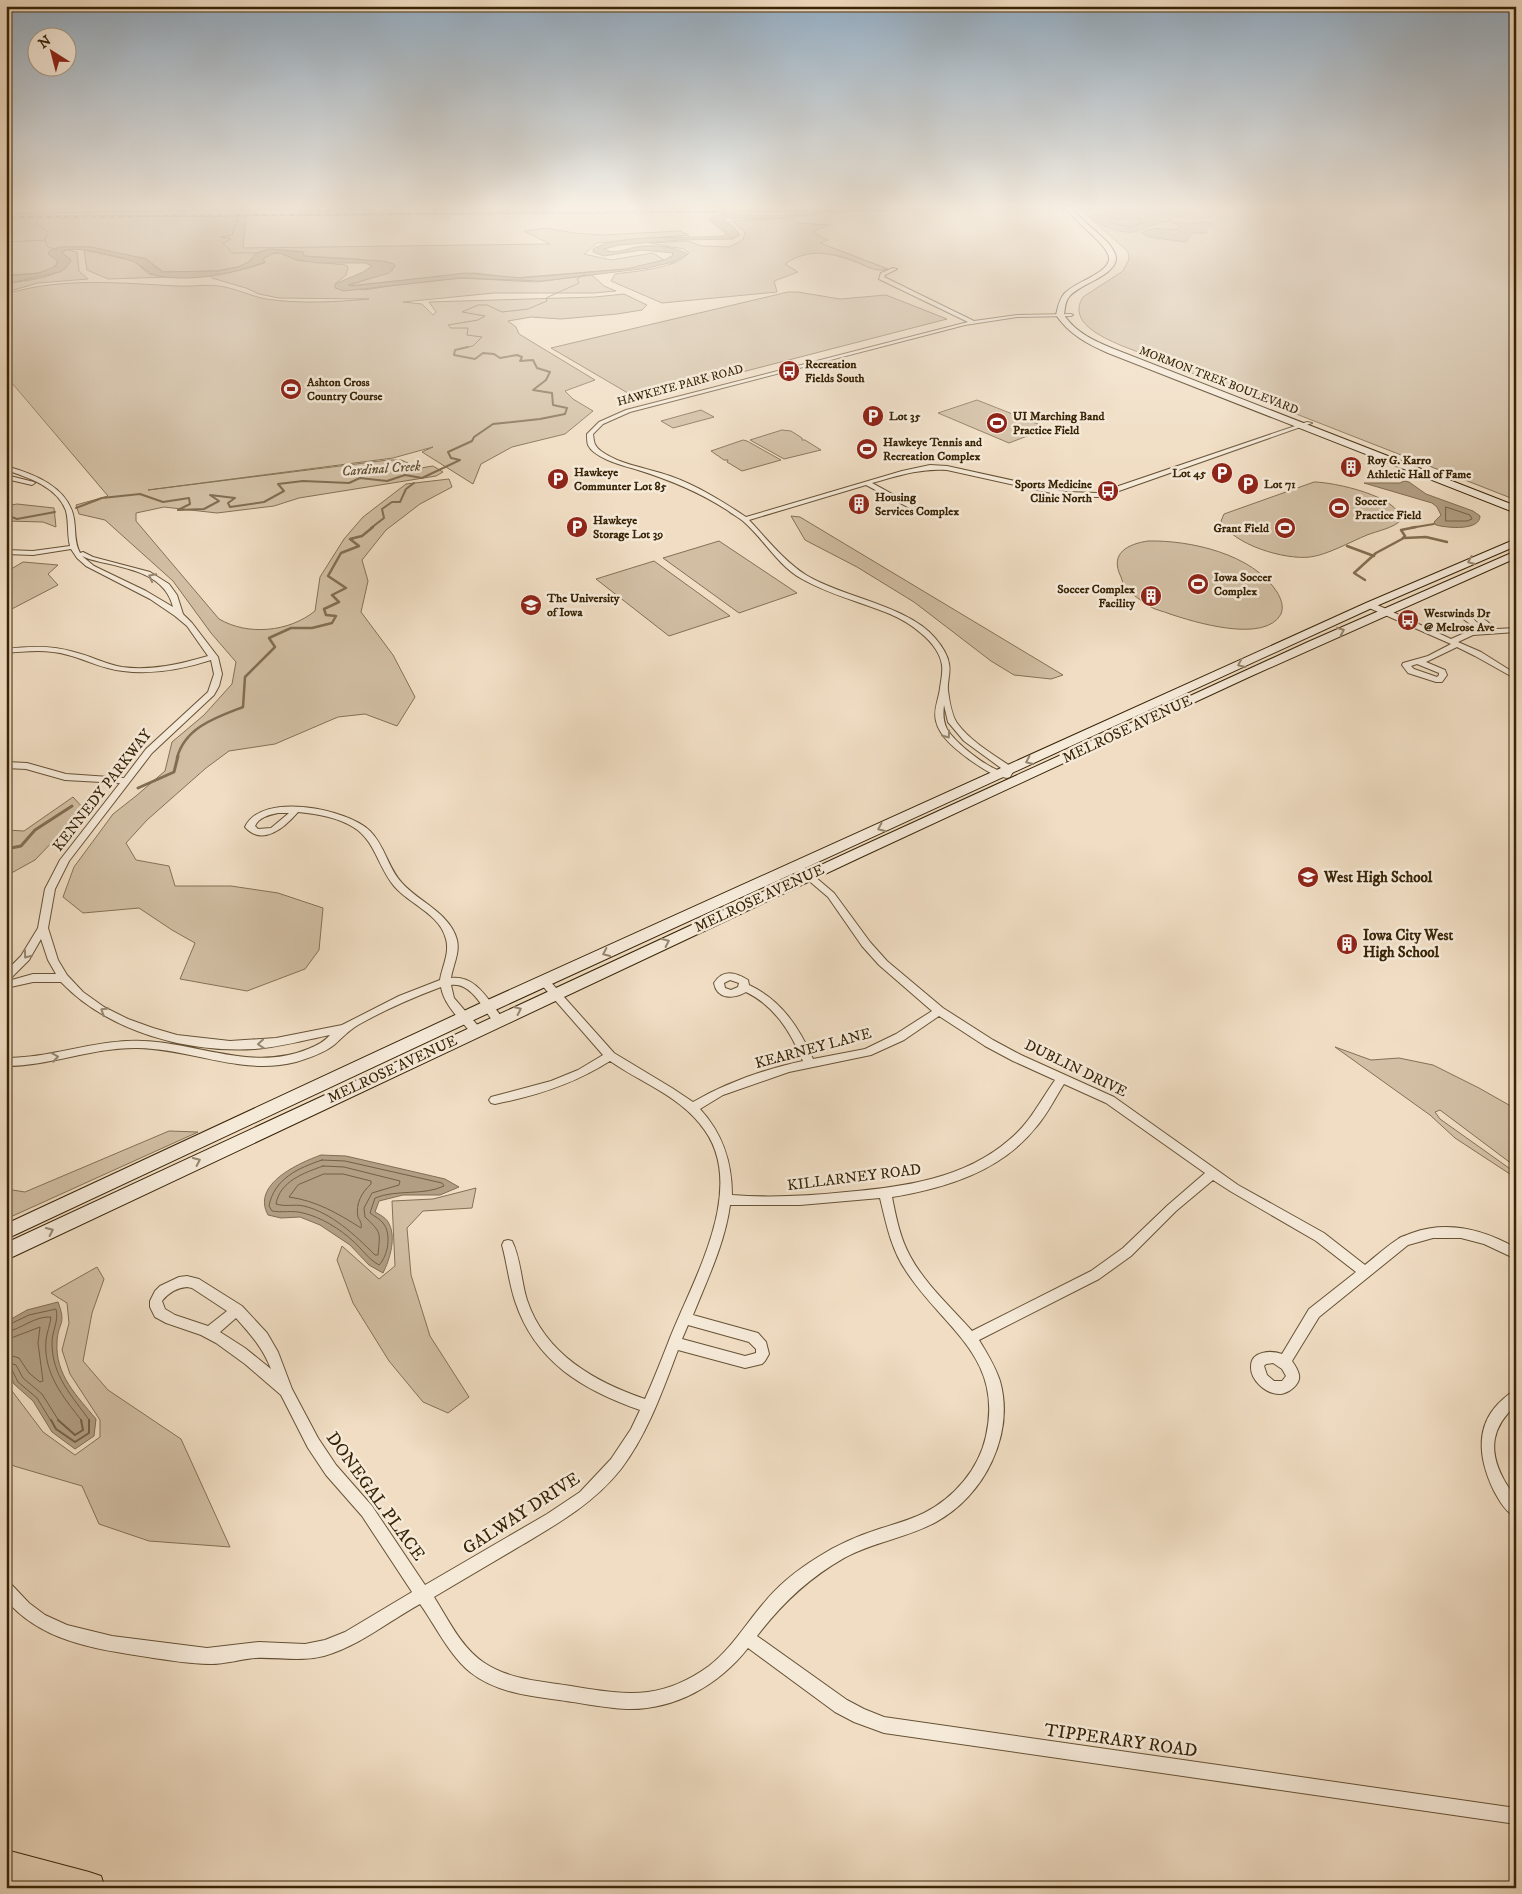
<svg xmlns="http://www.w3.org/2000/svg" width="1522" height="1894" font-family="'IM FELL DW Pica',serif">
	<rect width="100%" height="100%" fill="#f0ddc3"/>
	<filter id="stains"><feTurbulence type="fractalNoise" baseFrequency=".004" numOctaves="4"/><feColorMatrix values="0 0 0 0 .2 0 0 0 0 .09 0 0 0 0 .02 0 0 0 .5 -.17"/></filter>
	<radialGradient id="worn" r=".72"><stop offset=".6" stop-color="#630" stop-opacity="0"/><stop offset="1" stop-color="#630" stop-opacity=".3"/></radialGradient>
	<!-- green -->
	<g fill="#d1bea3" stroke="#847154">
		<path d="M1336 209 1516 210V500L1120 345C1102 337 1067 322 1083 297L1123 271 1129 259 1128 252 1123 247 1082 211Z"/>
		<path d="M246 216 243 248 550 244 524 231 546 228 574 233 600 235 680 231 689 235 597 243 584 254 611 260 653 253 664 260 638 268 551 275 513 278 475 273 348 286 393 270 359 259 304 256 303 252 270 249 256 253 249 262 238 267 217 271 163 272 146 259 91 247H60L49 251 48 254 58 261C50 278 21 272 6 276V217Z"/>
		<path d="M792 218 798 223 829 225 812 232 828 240 820 243 888 269C877 272 870 268 859 263 833 253 809 247 785 264L798 272 774 281 777 292 662 303 611 281 615 274C636 271 675 269 689 253L684 249 650 243 687 241 702 246 729 247 743 240 745 232 732 221Z"/>
		<path d="M68 250 77 252 79 271 88 279 38 283 6 292V284C27 279 59 280 71 260L61 252Z"/>
		<path d="M84 250 134 261 149 274 168 277 108 279 87 270Z"/>
		<path d="M280 253 297 260 345 265 348 267 346 275 335 284 364 290 402 284 461 278 536 282 592 275 604 286 616 291 594 293H494L403 302 422 304 433 315 436 312 429 302 595 297 624 294 647 305 642 310 617 314 561 319 531 317 508 321 516 327 519 334 595 380 565 391 573 399 593 411 565 434 512 447 481 464 473 484 422 452 433 447 393 458 148 490 388 460H401L408 463 403 466 408 470 433 466 443 472 436 476 299 498 274 506 217 513 164 507 136 513V521L219 619C248 636 289 632 315 611L320 577 344 539 363 517 406 484 449 479 452 487 420 504 386 530 362 560 368 581 361 612 393 655 415 697 397 726 365 714 338 717 275 744 229 751 206 768 147 820 126 843 136 860 169 866 175 886H231L278 893 323 908 319 950 305 969 247 991 180 979 195 943 172 930 139 908 83 913 63 897 74 867 113 814 136 796 165 771 172 742 204 715 232 684 236 662 211 633 173 581 105 520 79 514 76 505 108 496 6 376V294C62 277 119 283 177 286 190 287 205 284 219 286 235 288 250 296 266 299 299 304 336 302 369 299L279 298 259 294 246 288 212 278 210 275C230 273 246 269 265 263L263 259 269 254Z"/>
		<path d="M788 292H798L840 299 886 295 947 319 638 399 551 348Z"/>
		<path d="M977 400 1048 428 1009 443 938 413Z"/>
		<path d="M701 410 714 417 673 428 661 421Z"/>
		<path d="M782 430 791 431 802 438V440H805L821 450 784 459 750 440Z"/>
		<path d="M743 440 747 441 781 460 742 471 727 462 728 460H724L711 451Z"/>
		<path d="M1314 482C1333 482 1400 496 1401 520 1394 528 1377 531 1367 535 1350 542 1327 555 1310 557 1285 560 1233 545 1221 521L1224 514Z"/>
		<path d="M17 504 54 508 56 527 43 522 6 521V506Z"/>
		<path d="M791 516 800 517 1063 675 1051 679 1014 675 991 661 914 602 857 567 805 540Z"/>
		<path d="M719 541 797 593 739 613 663 558Z"/>
		<path d="M1148 541C1190 540 1253 554 1277 592 1281 599 1284 606 1281 614 1265 644 1194 622 1170 614 1163 611 1155 610 1149 606 1142 601 1131 594 1125 587 1123 584 1122 580 1121 577 1109 553 1128 544 1148 541Z"/>
		<path d="M654 561 730 616 669 636 596 579Z"/>
		<path d="M23 562 58 565 48 574 58 585 6 612V572Z"/>
		<path d="M73 797 84 809 35 860 6 876V830L24 831Z"/>
		<path d="M1335 1047 1371 1060 1399 1058 1433 1065 1479 1088 1516 1109V1167L1440 1110 1435 1112 1440 1119 1516 1173V1178L1455 1138 1430 1115Z"/>
		<path d="M169 1131 198 1132 6 1219V1189L25 1192Z"/>
		<path d="M476 1188 472 1208 423 1211 407 1228 411 1275 430 1336 469 1397 448 1413 423 1402 389 1361 353 1303 337 1260 342 1246 379 1279 395 1266 392 1201 433 1199Z"/>
		<path d="M97 1267 104 1279 92 1313 83 1361 108 1390 181 1439 230 1547 149 1541 99 1524 82 1486 14 1466 6 1460V1383L43 1432 75 1455 100 1437V1420L70 1374 62 1350 69 1323 67 1303 51 1293Z"/>
	</g>
	<!-- water -->
	<g fill="#b19e83" stroke="#816d51">
		<path d="M813 206H823L820 214 770 219 725 218V221L733 226 740 235 733 239 680 240 620 245 604 249C615 256 629 247 642 246 657 245 675 247 688 254L673 262 648 268 542 281 461 278 344 291 335 288V284L363 272 372 266 365 263H318L297 260 280 253H274L263 259 265 262C232 274 193 282 158 276 147 274 142 265 132 261 119 256 72 244 61 252L71 260 66 268 60 272 6 284V276L39 273 56 266 58 261 48 254 49 251 60 247H91L146 259 163 272 217 271 238 267 249 262 256 253 270 249 303 252 304 256 314 257 384 261 394 264 395 266 389 273 348 285 352 286 466 273 522 278 626 269 664 260 672 256 673 253 642 250 604 256 593 252V249C619 233 691 239 723 236L727 234 711 222 709 218C721 212 734 215 747 215 765 216 798 217 813 210Z"/>
		<path d="M1105 213H1201L1210 216C1201 222 1187 215 1176 217 1171 218 1171 221 1166 222 1154 223 1145 229 1133 232 1120 234 1099 225 1089 217Z"/>
		<path d="M1171 222 1190 224 1204 222 1212 224 1206 229 1207 233C1191 234 1196 229 1186 242L1149 237 1142 233C1154 223 1169 234 1181 227Z"/>
		<path d="M1404 481 1409 482 1426 494 1473 511 1480 516C1480 531 1447 528 1436 525L1434 522 1441 515 1437 507 1432 503 1364 483H1400Z"/>
		<path d="M321 1155 346 1156 445 1179 459 1187 440 1195H403L379 1201 375 1212C379 1214 386 1218 388 1222 397 1236 390 1259 383 1273L369 1265 350 1245 320 1225 300 1217 281 1218 268 1215C251 1184 299 1163 321 1155Z"/>
		<path d="M58 1302C67 1326 58 1321 57 1342 55 1375 77 1396 96 1419L94 1436 75 1449 52 1432 33 1401 14 1384 6 1368V1322L27 1310Z"/>
	</g>
	<g fill="none" stroke-linecap="round" stroke-linejoin="round">
		<!-- shore-far1 -->
		<g stroke="#746144" stroke-width="1">
			<path d="M1112 218 1141 219 1143 222 1130 227 1111 223 1109 220Z"/>
			<path d="M1446 507 1470 515 1472 519 1467 521H1446Z"/>
			<path d="M322 1160 345 1161 442 1183 444 1186C423 1196 397 1189 375 1198L370 1213C374 1216 380 1219 383 1223 392 1234 388 1256 379 1265 368 1259 362 1249 353 1241 340 1229 321 1217 303 1213 293 1210 282 1213 272 1211L269 1206C274 1179 298 1168 322 1160Z"/>
			<path d="M323 1166 344 1167 400 1181 399 1185 372 1193 364 1208 365 1217C382 1233 380 1232 378 1255H375C355 1235 332 1213 304 1206 294 1204 285 1207 276 1204 280 1181 304 1173 323 1166Z"/>
			<path d="M324 1174H343L371 1181V1184C362 1192 355 1204 358 1217 360 1221 362 1223 361 1228 337 1213 317 1201 289 1197L298 1185Z"/>
			<path d="M6 1326 29 1315 56 1309C59 1321 52 1331 52 1343 52 1376 72 1396 90 1421"/>
			<path d="M6 1332C22 1329 34 1316 51 1317 50 1325 47 1332 46 1340 43 1373 63 1397 82 1421"/>
			<path d="M6 1340 40 1327 38 1343 43 1381 40 1382 29 1373 19 1358 6 1354"/>
			<path d="M6 1362 16 1365 23 1378 42 1394 59 1421"/>
			<path d="M6 1368 12 1370 18 1382 37 1398 51 1421"/>
		</g>
		<!-- shore -->
		<g stroke="#746144" stroke-width="2">
			<path d="M51 1420 56 1429 75 1442 89 1433V1420"/>
			<path d="M58 1420 75 1435 83 1430 81 1420"/>
		</g>
		<!-- stream-far3 -->
		<g stroke="#816d51" stroke-width="1">
			<path d="M43 215 45 213"/>
			<path d="M41 217 36 223 48 232 45 240"/>
			<path d="M238 218 232 235 221 237 231 239 223 243 232 253H260"/>
			<path d="M6 242 45 240 48 247 58 250"/>
			<path d="M462 348 473 346 482 337 467 335 468 328H451L448 325 478 320 485 316 462 312 478 305H487L502 312 528 309 547 301 546 298 579 283 577 279 585 274"/>
		</g>
		<!-- stream-far2 -->
		<g stroke="#816d51" stroke-width="2">
			<path d="M76 508 102 498 140 494 163 502 189 498 190 504 178 510 204 509 219 501 210 495 235 498 228 503 230 507 264 502 284 491 278 484 303 481 349 483 360 478 387 481 405 475 422 478 460 460 451 458 448 452 472 441 474 437 493 424 540 419 565 414 567 408 553 405 552 393 533 390 546 380 550 372 537 368 533 360 520 361 522 357 517 355 500 358 494 354 483 353 475 359 454 355 455 350 468 347"/>
			<path d="M6 515 17 519 55 512"/>
			<path d="M371 528 384 518 382 509 392 502H400L406 489 414 483"/>
			<path d="M1410 528 1434 524"/>
		</g>
		<!-- stream-far1 -->
		<g stroke="#816d51" stroke-width="2.5">
			<path d="M1404 538 1426 537 1447 542"/>
			<path d="M1347 546 1374 556"/>
			<path d="M1365 580 1354 573 1376 553 1402 539 1405 536 1401 530 1416 527"/>
			<path d="M177 758C185 727 217 717 243 707L245 677 275 647 269 638 291 628H312L332 623 336 616 326 615 324 609 339 602 332 595 346 588 328 576 341 553 359 546 350 539 362 536 373 527"/>
		</g>
		<!-- stream -->
		<g stroke="#816d51" stroke-width="3">
			<path d="M138 788 174 772 178 756"/>
			<path d="M6 849 21 846 35 830 72 806"/>
		</g>
		<!-- street casing -->
		<g stroke="#665235" stroke-width="2">
			<g id="street">
				<path d="M441 206H445L448 218H446L442 214Z"/>
				<path d="M893 268 897 269 885 275 884 277 974 321 1017 315 1071 314 1073 315 1071 316 1017 317 965 325 630 412 603 424 593 434C594 442 594 446 601 451 620 465 648 468 670 476 698 486 722 501 746 517L902 471 930 465 947 466 1065 492 1098 493 1307 422 1312 423 1116 492 1098 497 1065 496 947 470C921 468 897 476 872 483L925 512V514H921L866 485 749 520C767 539 784 561 806 575 842 597 909 606 935 638 941 645 948 655 949 664 951 672 947 682 948 690 949 699 952 716 957 723 971 742 994 755 1013 768L1014 770 1010 777 1007 778C992 776 982 768 970 760 957 750 940 738 936 721 933 709 939 699 940 688 941 681 943 672 942 665 939 642 909 622 890 614 861 602 830 595 802 579 777 565 764 539 743 521 738 517 732 514 727 510 699 492 670 480 638 470 625 466 595 459 588 445 587 442 587 437 587 434L599 422 626 410 968 322 879 279 881 273ZM944 705 948 722 964 741 1005 771 1004 772C988 769 955 743 947 729 943 721 943 714 944 705Z"/>
				<path d="M6 466C34 474 69 487 74 519 76 531 74 542 80 553L83 552 93 557 150 572 169 584 177 595 183 614 192 623 218 657 222 674 219 686 214 695 152 753 69 861 55 889 48 928 58 960 67 975 83 992 104 1007 128 1019 153 1028 177 1035 230 1041 276 1038 342 1025 399 996 440 980C442 967 450 953 446 939 440 914 409 904 394 886 378 867 375 840 353 827 337 817 317 814 298 812 285 827 263 847 245 827 261 791 348 809 370 831 385 846 388 868 402 883 419 902 450 913 457 940 460 953 453 965 451 978 476 975 488 1000 502 1017L503 1020 502 1023H494C483 1008 471 982 451 985L454 998 479 1027 480 1030 479 1033H471C460 1019 444 1005 441 987 412 998 384 1010 358 1025 348 1031 342 1038 334 1045 324 1053 309 1058 296 1062 242 1076 192 1049 138 1048 93 1047 51 1066 6 1066V1058C47 1058 86 1043 127 1041 188 1037 248 1074 308 1049 316 1046 324 1042 330 1035 305 1040 280 1047 255 1049 187 1053 109 1032 61 982H33L6 988V971L21 956 38 928 45 889 60 860 120 783 65 780 26 769 6 768V762L27 763 66 774 124 778 146 749 208 692 214 674 211 660C183 669 153 675 123 671 103 669 87 660 68 655 48 649 27 651 6 653V649C29 646 52 645 74 652 91 656 105 664 122 667 151 671 181 664 208 656L187 626 175 616 150 599 86 566 77 558 71 549 33 555 6 554V550L33 551 70 546C67 534 69 522 66 511 58 487 27 477 6 470ZM82 556 89 559C120 568 164 570 173 607L146 591 94 566ZM278 813H289L271 828 258 829 255 826C259 817 269 815 278 813ZM41 939 48 960 56 974H33L8 981 29 960Z"/>
				<path d="M6 475 34 482 35 483 32 485 6 479Z"/>
				<path d="M1367 603H1373L1451 639 1469 631 1478 630 1462 618 1461 616C1475 608 1486 621 1496 629L1516 628V632L1473 635 1458 642 1481 652 1516 674V679L1475 656 1457 647 1426 662 1445 670 1447 675 1442 682H1436L1408 673 1402 665 1403 663 1428 656 1451 644 1367 607ZM1472 618H1473L1488 630H1486ZM1417 664 1439 673V675L1437 677 1414 669 1411 666Z"/>
				<path d="M797 863 800 864 834 893 870 942 887 961 943 1008 993 1040 1021 1055 1114 1097 1238 1185 1324 1233 1365 1265C1376 1256 1387 1246 1398 1239 1402 1236 1408 1235 1412 1233 1448 1220 1484 1230 1516 1248V1259L1484 1244 1461 1238H1433L1408 1245 1319 1317 1292 1361C1295 1365 1298 1370 1299 1375 1301 1384 1288 1394 1279 1394 1266 1394 1250 1380 1251 1366 1251 1351 1271 1350 1282 1354L1309 1309 1356 1272 1316 1241 1230 1191 1213 1180 1176 1211 1131 1256 1099 1279 979 1340C987 1353 995 1366 1000 1381 1015 1435 984 1496 936 1522 907 1538 873 1542 844 1558 809 1578 782 1603 757 1636L847 1700 864 1709 884 1717 1516 1808V1824L884 1733 854 1722 835 1712 748 1648C719 1685 675 1710 627 1709 604 1708 582 1703 559 1700 528 1696 495 1692 470 1672 450 1656 435 1625 420 1604 389 1621 359 1646 324 1656 300 1662 279 1657 256 1658 241 1659 226 1664 211 1664 190 1664 168 1660 147 1657 96 1649 42 1642 6 1600V1582L11 1584 29 1603 45 1615 67 1625 112 1636 207 1648 259 1642 305 1644 325 1640 345 1632 412 1592 362 1516 326 1475 308 1448 281 1395 245 1364 216 1343 201 1335 166 1323 155 1317 150 1307V1301L155 1291 160 1286 179 1277 187 1276 199 1279 242 1306 267 1333 278 1352 292 1389 318 1438 336 1465 372 1506 425 1585 547 1514 580 1492 611 1459 631 1429 640 1410C583 1390 535 1362 515 1301 509 1283 507 1263 502 1245L504 1241 508 1240 512 1241C521 1259 521 1281 527 1300 545 1354 595 1382 645 1399 653 1381 661 1361 668 1343 691 1282 752 1185 700 1124 677 1095 640 1082 610 1061 574 1084 536 1096 495 1104L491 1103 489 1100 491 1097 551 1081 578 1070 603 1055 540 983 539 981 540 979H548L614 1053 672 1088 693 1102C726 1083 765 1069 803 1061 791 1033 775 1006 746 992 734 999 717 1000 714 983 723 969 735 972 748 980L749 985C781 1000 799 1027 813 1059L865 1049 896 1034 932 1011 879 965 862 946 828 897 794 868 792 866ZM730 980 739 983 738 987 731 990 725 988 724 983ZM939 1016 985 1046 1013 1061 1055 1080C1040 1101 1030 1123 1009 1140 964 1179 903 1187 846 1192 808 1196 770 1198 732 1195 732 1162 723 1134 700 1109L723 1095 789 1072 871 1055 904 1040ZM1064 1084 1106 1103 1205 1173 1168 1205 1123 1248 1091 1271 972 1331C951 1307 925 1284 910 1256 900 1238 896 1217 892 1197 946 1188 1002 1171 1037 1126 1048 1113 1055 1098 1064 1084ZM880 1198C886 1223 891 1249 906 1271 943 1328 1004 1356 986 1436 979 1469 954 1498 924 1513 910 1520 894 1524 879 1529 857 1536 837 1545 818 1557 797 1570 778 1585 763 1604 745 1625 731 1649 709 1666 691 1679 670 1689 648 1692 622 1695 596 1690 571 1686 541 1681 509 1680 483 1662 461 1647 448 1619 434 1597 463 1580 493 1562 522 1545 559 1523 594 1503 621 1469 648 1433 662 1392 678 1350L745 1368 762 1364 765 1361 769 1354 766 1342 758 1333 693 1315C707 1280 725 1243 730 1205H800ZM187 1287 192 1288 227 1311 208 1326 175 1315 165 1309 162 1301C169 1292 177 1288 187 1287ZM236 1318C251 1335 263 1348 271 1369L245 1348 220 1332ZM688 1325 749 1342 756 1349V1353L745 1356 682 1339ZM1273 1363 1282 1369 1286 1376 1282 1381H1274L1267 1375 1264 1366 1266 1364Z"/>
				<path d="M1516 1390V1405C1492 1427 1488 1449 1503 1478 1506 1485 1512 1491 1515 1498 1517 1503 1516 1511 1516 1517 1506 1513 1499 1500 1494 1491 1480 1462 1474 1429 1498 1404 1503 1399 1509 1393 1516 1390Z"/>
			</g>
		</g>
		<!-- secondary casing -->
		<g stroke="#382406" stroke-width="2">
			<g id="secondary">
				<path d="M1065 206H1071C1080 223 1116 241 1116 259 1115 276 1079 284 1069 297 1065 302 1065 308 1064 315 1076 333 1095 341 1114 349L1516 506V513L1108 353C1087 344 1069 334 1056 315 1058 307 1059 300 1064 294 1074 282 1108 274 1109 259 1110 245 1073 222 1065 206Z"/>
				<path d="M1516 539V546L1374 607 493 1011 6 1239V1224L481 1003 1366 603Z"/>
				<path d="M1516 551V558L1249 677 859 858 6 1260V1243L849 852 1308 642Z"/>
			</g>
		</g>
		<!-- primary casing -->
		<g stroke="#382406" stroke-width="2">
			<path id="primary" d="M170 206H415L317 211 314 208 6 213V209Z"/>
		</g>
		<!-- highway casing -->
		<g stroke="#382406" stroke-width="2">
			<path id="highway" d="M6 1850 89 1872 101 1876 105 1888H27L6 1882Z"/>
		</g>
		<!-- street -->
		<use href="#street" fill="#f5e9d8" fill-rule="evenodd"/>
		<!-- secondary -->
		<use href="#secondary" fill="#f5e9d8" fill-rule="evenodd"/>
		<!-- primary -->
		<use href="#primary" fill="#f0ddc3" fill-rule="evenodd"/>
		<!-- highway -->
		<use href="#highway" fill="#f0ddc3" fill-rule="evenodd"/>
		<!-- rail casing -->
		<g stroke="#382406" stroke-width="2">
			<path id="rail" d="M6 217 1350 207 1516 209"/>
		</g>
		<!-- rail -->
		<use href="#rail" stroke="#f5e9d8" stroke-width="1" stroke-dasharray="4.5" stroke-linecap="butt"/>
	</g>
	<!-- one-way arrows -->
	<defs><path id="oneway-chevron" d="M-2-3.5L2.5 0L-2 3.5" fill="none" stroke-width="1.6" stroke-linecap="round" stroke-linejoin="round" transform="scale(1.25)"/></defs>
	<g stroke="#96866f">
		<use href="#oneway-chevron" transform="translate(1471 561) rotate(157)"/>
		<use href="#oneway-chevron" transform="translate(152 577) rotate(-152)"/>
		<use href="#oneway-chevron" transform="translate(1341 631) rotate(-25)"/>
		<use href="#oneway-chevron" transform="translate(1241 664) rotate(155)"/>
		<use href="#oneway-chevron" transform="translate(947 735) rotate(54)"/>
		<use href="#oneway-chevron" transform="translate(1029 761) rotate(155)"/>
		<use href="#oneway-chevron" transform="translate(881 828) rotate(156)"/>
		<use href="#oneway-chevron" transform="translate(666 942) rotate(-25)"/>
		<use href="#oneway-chevron" transform="translate(606 953) rotate(155)"/>
		<use href="#oneway-chevron" transform="translate(27 955) rotate(127)"/>
		<use href="#oneway-chevron" transform="translate(518 1010) rotate(-25)"/>
		<use href="#oneway-chevron" transform="translate(104 1011) rotate(-148)"/>
		<use href="#oneway-chevron" transform="translate(261 1044) rotate(175)"/>
		<use href="#oneway-chevron" transform="translate(55 1057) rotate(-9)"/>
		<use href="#oneway-chevron" transform="translate(197 1161) rotate(-25)"/>
		<use href="#oneway-chevron" transform="translate(50 1231) rotate(-25)"/>
	</g>
	<!-- sky -->
	<linearGradient id="sky" x2="0" y2="1"><stop stop-color="#92abc0"/><stop offset="0.44" stop-color="#f8f0e4"/><stop offset="1" stop-color="#f8f0e4" stop-opacity="0"/></linearGradient>
	<rect width="1522" height="472" fill="url(#sky)"/>
	<!-- icons -->
	<defs>
		<g id="bus-disc" transform="scale(1.125)"><circle r="9.5" fill="#8f2418" stroke="#f5e9d8"/><path d="M-5-6H5V4H4V6H2V4H-2V6H-4V4H-5ZM-3.5-4V0h7V-4ZM-3.5 1.2v1.5H-2V1.2ZM2 1.2v1.5H3.5V1.2Z" fill="#fff"/></g>
		<g id="stadium-disc" transform="scale(1.125)"><circle r="9.5" fill="#8f2418" stroke="#f5e9d8"/><path d="M0-5a6.5 5 0 1 0 0 10a6.5 5 0 1 0 0-10ZM-3.5-1.8h7v3.6h-7Z" fill="#fff"/></g>
		<g id="parking-disc" transform="scale(1.125)"><circle r="9.5" fill="#8f2418" stroke="#f5e9d8"/><path d="M-3.5-5.5H1a3.5 3.5 0 0 1 0 7H-1V5.5H-3.5ZM-1-3.4V-.6H.8a1.4 1.4 0 0 0 0-2.8Z" fill="#fff"/></g>
		<g id="building-disc" transform="scale(1.125)"><circle r="9.5" fill="#8f2418" stroke="#f5e9d8"/><path d="M-4-6H4V6H1V3H-1V6H-4ZM-2.5-4.3h1.7v1.8h-1.7ZM.8-4.3h1.7v1.8H.8ZM-2.5-1h1.7V.8h-1.7ZM.8-1h1.7V.8H.8Z" fill="#fff"/></g>
		<g id="university-disc" transform="scale(1.125)"><circle r="9.5" fill="#8f2418" stroke="#f5e9d8"/><path d="M0-5L7-2L0 1L-7-2ZM-4 1L0 2.5L4 1V4Q0 6-4 4Z" fill="#fff"/></g>
		<g id="school-disc" transform="scale(1.125)"><circle r="9.5" fill="#8f2418" stroke="#f5e9d8"/><path d="M0-5L7-2L0 1L-7-2ZM-4 1L0 2.5L4 1V4Q0 6-4 4Z" fill="#fff"/></g>
	</defs>
	<g fill-rule="evenodd">
		<use href="#bus-disc" x="789" y="371"/>
		<use href="#stadium-disc" x="291" y="389"/>
		<use href="#parking-disc" x="873" y="416"/>
		<use href="#stadium-disc" x="997" y="423"/>
		<use href="#stadium-disc" x="867" y="449"/>
		<use href="#building-disc" x="1351" y="467"/>
		<use href="#parking-disc" x="1222" y="473"/>
		<use href="#parking-disc" x="558" y="479"/>
		<use href="#parking-disc" x="1248" y="484"/>
		<use href="#bus-disc" x="1108" y="491"/>
		<use href="#building-disc" x="859" y="504"/>
		<use href="#stadium-disc" x="1339" y="508"/>
		<use href="#parking-disc" x="577" y="527"/>
		<use href="#stadium-disc" x="1285" y="528"/>
		<use href="#stadium-disc" x="1198" y="584"/>
		<use href="#building-disc" x="1151" y="596"/>
		<use href="#university-disc" x="531" y="605"/>
		<use href="#bus-disc" x="1408" y="620"/>
		<use href="#school-disc" x="1308" y="877"/>
		<use href="#building-disc" x="1347" y="944"/>
	</g>
	<g text-anchor="middle" stroke-width="5" stroke-linejoin="round" paint-order="stroke">
		<!-- far-poi labels -->
		<g font-size="12" font-weight="bold" fill="#382406" stroke="#f5e9d8" text-anchor="start">
			<text x="805" y="368">Recreation<tspan x="805" dy="14">Fields South</tspan></text>
			<text x="307" y="386">Ashton Cross<tspan x="307" dy="14">Country Course</tspan></text>
			<text x="889" y="420">Lot 35</text>
			<text x="1013" y="420">UI Marching Band<tspan x="1013" dy="14">Practice Field</tspan></text>
			<text x="883" y="446">Hawkeye Tennis and<tspan x="883" dy="14">Recreation Complex</tspan></text>
			<text x="1367" y="464">Roy G. Karro<tspan x="1367" dy="14">Athletic Hall of Fame</tspan></text>
			<text x="574" y="476">Hawkeye<tspan x="574" dy="14">Communter Lot 85</tspan></text>
			<text x="1206" y="477" text-anchor="end">Lot 45</text>
			<text x="1092" y="488" text-anchor="end">Sports Medicine<tspan x="1092" dy="14">Clinic North</tspan></text>
			<text x="1264" y="488">Lot 71</text>
			<text x="875" y="501">Housing<tspan x="875" dy="14">Services Complex</tspan></text>
			<text x="1355" y="505">Soccer<tspan x="1355" dy="14">Practice Field</tspan></text>
			<text x="593" y="524">Hawkeye<tspan x="593" dy="14">Storage Lot 39</tspan></text>
			<text x="1269" y="532" text-anchor="end">Grant Field</text>
			<text x="1214" y="581">Iowa Soccer<tspan x="1214" dy="14">Complex</tspan></text>
			<text x="1135" y="593" text-anchor="end">Soccer Complex<tspan x="1135" dy="14">Facility</tspan></text>
			<text x="547" y="602">The University<tspan x="547" dy="14">of Iowa</tspan></text>
			<text x="1424" y="617">Westwinds Dr<tspan x="1424" dy="14">@ Melrose Ave</tspan></text>
		</g>
		<!-- far-street labels -->
		<g font-size="12" fill="#382406" stroke="#f5e9d8">
			<text transform="translate(1219 380) rotate(21)" y="4">MORMON TREK BOULEVARD</text>
			<text transform="translate(680 385) rotate(-15)" y="4">HAWKEYE PARK ROAD</text>
		</g>
		<!-- far-water labels -->
		<g font-size="14" font-style="italic" fill="#624f32" stroke="#f5e9d8">
			<text transform="translate(381 468) rotate(-4)" y="5">Cardinal Creek</text>
		</g>
		<!-- street labels -->
		<g font-size="15" fill="#382406" stroke="#f5e9d8">
			<text transform="translate(1127 729) rotate(-25)" y="5">MELROSE AVENUE</text>
			<text transform="translate(102 790) rotate(-52)" y="5">KENNEDY PARKWAY</text>
			<text transform="translate(759 898) rotate(-25)" y="5">MELROSE AVENUE</text>
			<text transform="translate(813 1048) rotate(-15)" y="5">KEARNEY LANE</text>
			<text transform="translate(1076 1068) rotate(26)" y="5">DUBLIN DRIVE</text>
			<text transform="translate(392 1069) rotate(-25)" y="5">MELROSE AVENUE</text>
			<text transform="translate(854 1177) rotate(-7)" y="5">KILLARNEY ROAD</text>
		</g>
		<!-- poi labels -->
		<g font-size="15" font-weight="bold" fill="#382406" stroke="#f5e9d8" text-anchor="start">
			<text x="1324" y="882">West High School</text>
			<text x="1363" y="940">Iowa City West<tspan x="1363" dy="17">High School</tspan></text>
		</g>
		<!-- near-street labels -->
		<g font-size="18" fill="#382406" stroke="#f5e9d8">
			<text transform="translate(376 1496) rotate(54)" y="6">DONEGAL PLACE</text>
			<text transform="translate(521 1513) rotate(-33)" y="6">GALWAY DRIVE</text>
			<text transform="translate(1121 1740) rotate(8)" y="6">TIPPERARY ROAD</text>
		</g>
	</g>
	<!-- margin -->
	<rect width="1522" height="1894" fill="none" stroke="#f0ddc3" stroke-width="25"/>
	<rect x="8" y="8" width="1507" height="1879" fill="none" stroke="#382406" stroke-width="2.5"/>
	<rect x="12" y="12" width="1497" height="1869" fill="none" stroke="#382406"/>
	<!-- north arrow -->
	<g transform="translate(52 52) rotate(324)"><circle r="24" fill="#f5e9d8" stroke="#a99a84"/>
	<path d="M0-4L9 19L0 12L-9 19Z" fill="#8f2418"/>
	<text y="-8" font-size="14" font-weight="bold" text-anchor="middle" fill="#382406">N</text>
	</g>
	<rect width="100%" height="100%" filter="url(#stains)"/>
	<rect width="100%" height="100%" fill="url(#worn)"/>
</svg>
